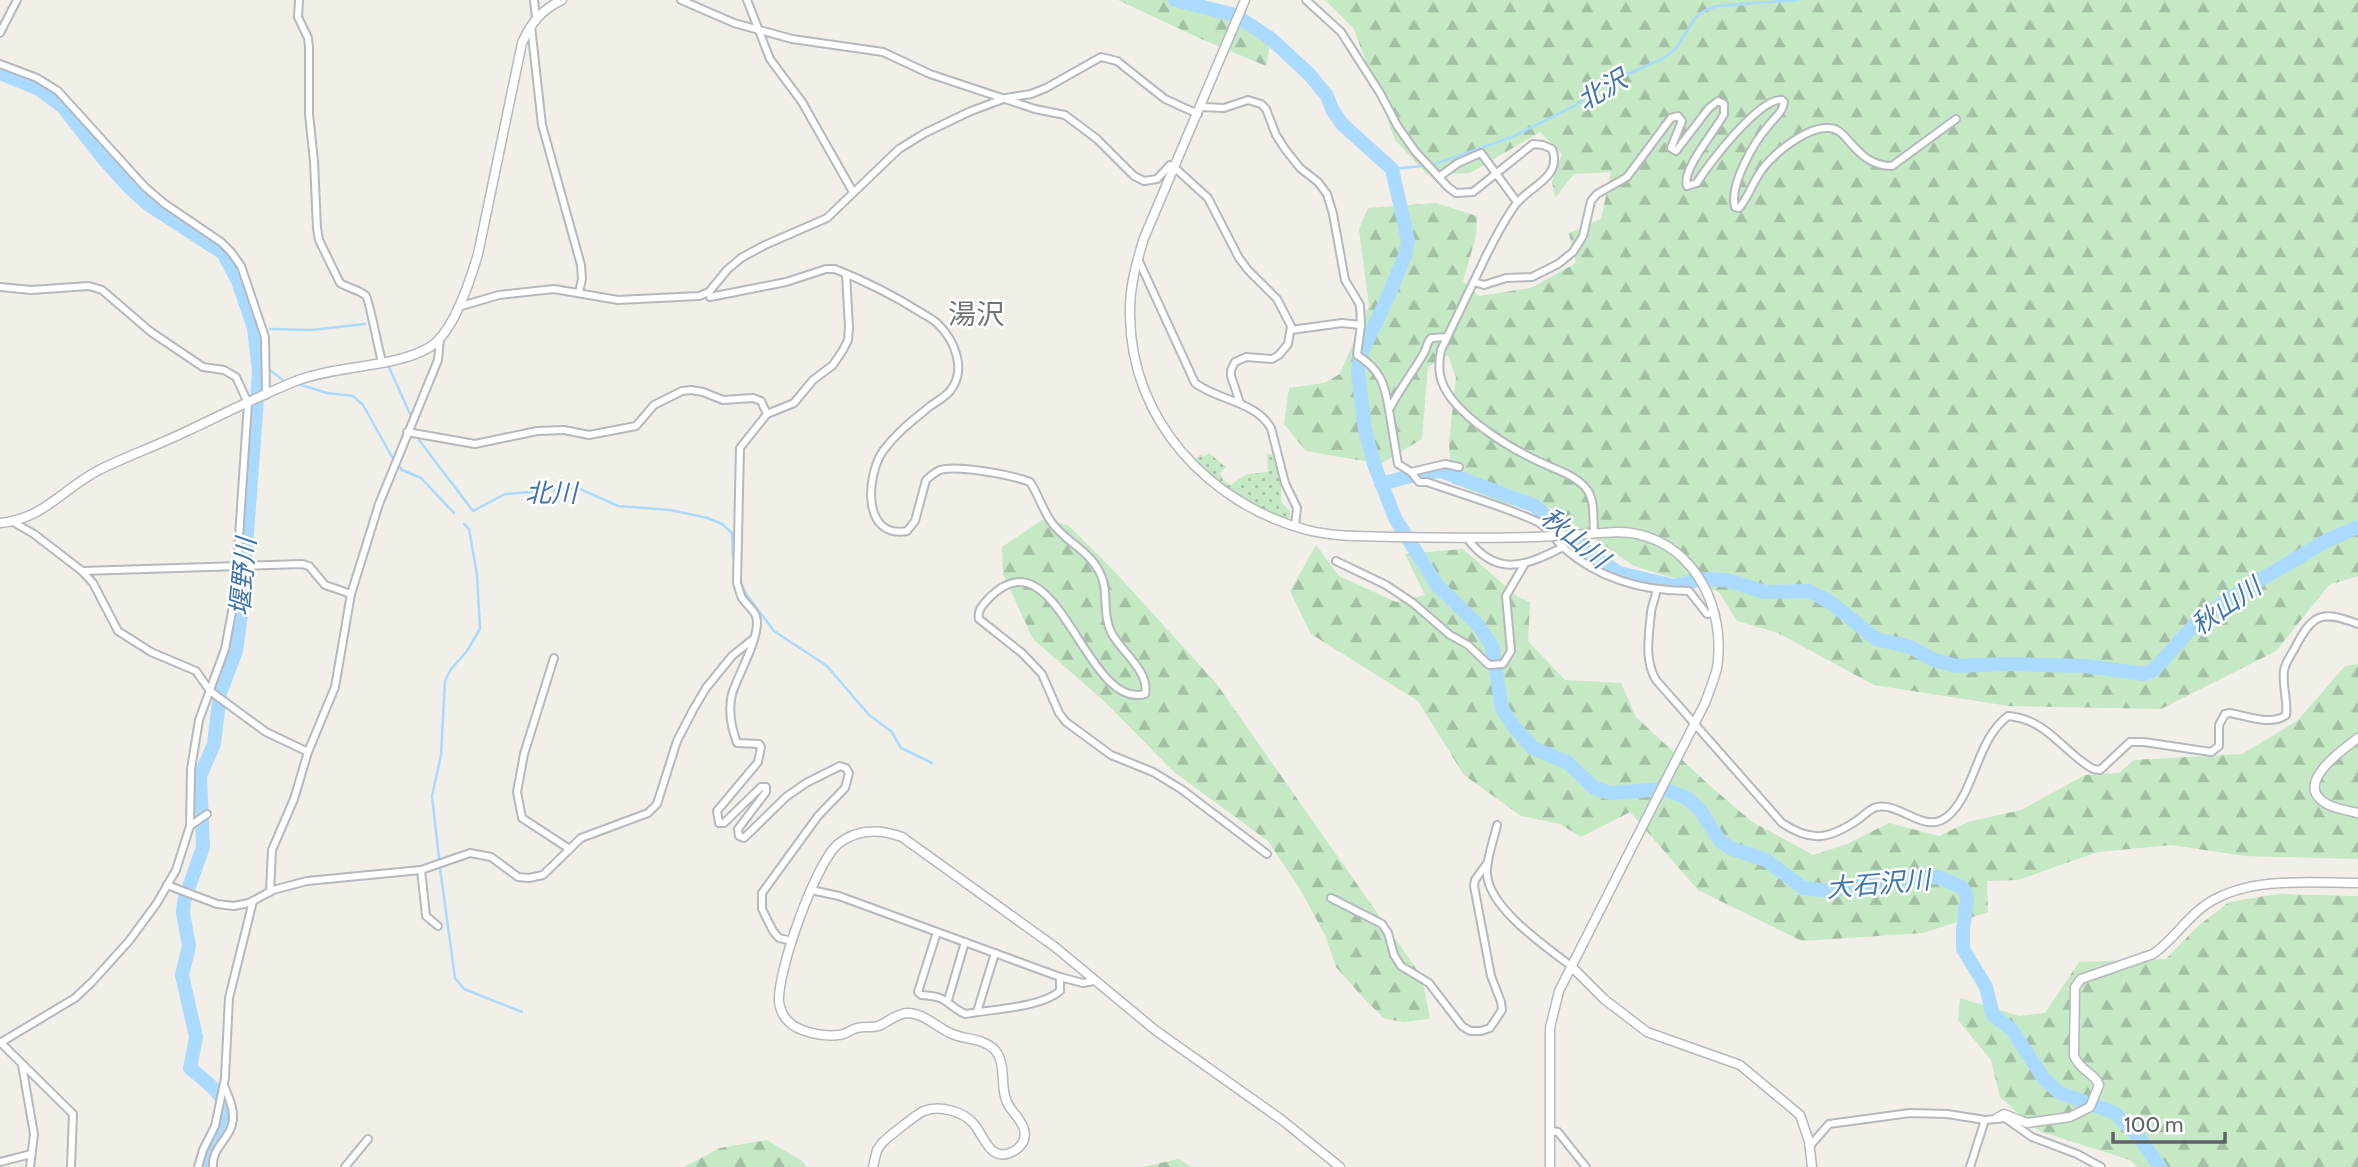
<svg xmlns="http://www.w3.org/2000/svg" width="2358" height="1167" font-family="Cabin,'Noto Sans JP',sans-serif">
	<defs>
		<pattern id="grass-dots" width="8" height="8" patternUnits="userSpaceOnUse" patternTransform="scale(1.75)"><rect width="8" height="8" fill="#c5e8c5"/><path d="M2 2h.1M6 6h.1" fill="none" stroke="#a3c0a4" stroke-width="1.8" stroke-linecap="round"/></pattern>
		<pattern id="forest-firs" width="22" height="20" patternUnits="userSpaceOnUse" patternTransform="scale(1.75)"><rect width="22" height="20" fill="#c5e8c5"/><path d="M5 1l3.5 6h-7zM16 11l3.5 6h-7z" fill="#a3c0a4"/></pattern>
	</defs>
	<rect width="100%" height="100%" fill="#f1efe8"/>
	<!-- grass -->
	<path fill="url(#grass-dots)" d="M1209 453 1226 467 1220 473 1223 480 1230 485 1247 474 1268 472 1267 454 1273 455 1281 485V502L1290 511V517L1285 520C1250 506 1222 485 1193 462L1201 454 1204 457Z"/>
	<!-- forest -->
	<g fill="url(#forest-firs)">
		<path d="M1118 0H1199L1270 44 1266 66 1199 38Z"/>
		<path d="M1325 0H2358V576L2329 585 2276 651 2161 709 2009 706 1874 685 1778 633 1737 621 1719 592 1634 566 1551 508 1503 504 1452 483 1449 442 1456 377 1448 355 1428 367 1422 439 1381 464 1306 451 1284 424 1289 388 1324 383 1340 374 1369 306 1359 229 1368 208 1436 203 1477 216 1476 236 1463 281 1479 296 1531 288 1576 263 1569 233 1601 219 1611 172 1574 174 1555 198 1552 182 1562 154 1540 132 1470 173 1428 175 1395 140 1354 29Z"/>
		<path d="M1042 520 1068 525 1116 573 1216 683 1422 977 1430 1019 1404 1022 1385 1019 1367 1002 1336 967 1325 935 1300 889 1268 841 1174 772 1104 701 1033 639 1003 574 1002 547Z"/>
		<path d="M1316 545 1339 576 1396 602 1425 595 1405 554 1463 549 1518 597 1530 602 1528 641 1565 680 1621 683 1636 717 1709 785 1751 821 1813 855 1847 844 1889 823 1939 836 1968 822 2021 810 2085 775 2119 773 2134 760 2242 754 2297 721 2345 666 2358 664V859L2245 856 2171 845 2098 852 2018 880 1987 881 1988 912 1923 933 1802 941 1698 890 1630 812 1581 837 1560 824 1521 816 1464 775 1418 701 1311 634 1290 591Z"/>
		<path d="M2278 894 2358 896V1167H2137L2130 1160 2039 1131 2000 1097 1991 1060 1958 1020 1960 998 2019 1016 2045 1013 2079 962 2166 959 2198 926 2229 902Z"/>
		<path d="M767 1140 802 1161 807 1167H684L720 1148Z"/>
		<path d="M1179 1159 1191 1167H1142Z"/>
	</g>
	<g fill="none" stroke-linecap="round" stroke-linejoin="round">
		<!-- stream -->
		<g stroke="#aadaff" stroke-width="2.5">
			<path d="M1392 169 1432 165 1512 137 1576 105 1593 90 1664 58 1676 48 1696 17 1704 11 1717 6 1798 0"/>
			<path d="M270 329 311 330 365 324"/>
			<path d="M379 338 384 355"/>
			<path d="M258 352 262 357"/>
			<path d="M388 365 410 414"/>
			<path d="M271 371 284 381"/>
			<path d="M301 385 327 393 353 396 363 405 392 457 402 470 421 478 454 513"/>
			<path d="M419 440 473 511 505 494 578 488 618 506 670 510 708 518 722 524 732 533 733 558"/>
			<path d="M739 578 746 594 774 631 827 666 869 715 891 731 901 748 932 763"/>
			<path d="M439 858 432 796 441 755 445 681 451 669 467 651 480 629 477 575 469 529 464 524"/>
			<path d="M440 868 455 978 464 989 522 1012"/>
		</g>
		<!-- river -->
		<g stroke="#aadaff" stroke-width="14">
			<path d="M1175 0 1235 15 1270 38 1310 75 1327 96 1332 109 1342 124 1392 169 1408 240 1406 253 1387 299 1360 356 1358 373 1365 430 1374 464 1395 518 1437 585 1479 626 1492 646 1502 709 1515 728 1533 748 1568 763 1594 788 1610 793 1664 789 1687 798 1700 810 1720 841 1730 848 1766 860 1803 888 1831 891 1888 880 1939 877 1961 887 1966 893 1967 900 1963 929V949L1986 987 1993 1015 2012 1030 2044 1079 2060 1093 2115 1113 2141 1140 2160 1167"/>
			<path d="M0 73 39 89 63 107 102 157 129 187 149 205 223 253 238 281 254 328 259 372 241 614 236 651 220 693 214 744 200 776 203 847 184 901 183 913 189 946 182 975 196 1037 190 1068C214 1089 238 1102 219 1136 213 1147 207 1155 206 1167"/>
			<path d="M1381 484 1418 474 1441 471 1535 506 1588 552 1619 573 1674 586 1702 579 1726 580 1765 592 1809 591 1830 602 1876 639 1910 647 1934 660 1956 666 2007 664 2085 666 2144 674 2154 670 2195 624 2225 601 2326 541 2358 527"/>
		</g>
		<!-- minor casing -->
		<g stroke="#b5b8bc" stroke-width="10">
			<g id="minor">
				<path d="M299 0 298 17 308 38 309 47V114L314 161 317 228 319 240 340 283C348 288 360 290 366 296 369 299 379 352 382 362"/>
				<path d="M534 0 536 18"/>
				<path d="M681 0 734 23 792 39 883 52 930 74 1035 109 1065 115 1097 139 1134 176 1144 181 1157 179 1170 165 1174 167 1208 198 1239 258 1248 270 1277 299 1291 326 1288 344 1279 355 1272 359 1246 357 1235 362 1231 370V376L1240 403"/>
				<path d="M747 0 770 59 802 102 853 192"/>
				<path d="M1306 0 1341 32 1380 93 1398 127 1415 151 1448 187 1456 193 1473 192 1533 144 1543 145 1552 149C1563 177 1530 186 1516 204 1504 220 1495 238 1486 256 1471 287 1456 319 1441 350 1439 360 1438 372 1442 382 1454 415 1511 449 1542 463 1557 470 1578 476 1588 491 1595 502 1593 520 1594 533"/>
				<path d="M531 26 542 125 581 265 582 279 579 292"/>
				<path d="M0 33 17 0"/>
				<path d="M0 64 37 78 58 91 145 187 165 204 221 242 231 252 241 266 265 337 266 395"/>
				<path d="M1201 107 1224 108 1248 100 1261 104 1266 109 1276 135 1285 149 1300 168 1318 182 1327 194 1333 214 1345 280 1360 305 1361 325 1357 355C1380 369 1385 384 1389 410 1399 390 1413 372 1424 353 1427 347 1427 342 1431 338L1447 337"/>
				<path d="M1439 177 1458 163 1481 153 1517 202"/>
				<path d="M1138 259 1195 383C1219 401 1255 401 1271 428L1285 483 1297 508 1295 526"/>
				<path d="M1474 282 1484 285 1506 278 1532 277 1558 264 1573 252 1583 236 1591 201 1597 194 1627 177 1671 118 1678 116 1682 121 1671 148 1676 151 1709 108 1718 101 1724 104V114C1716 130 1681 170 1687 186L1697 183C1708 164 1760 97 1782 100L1784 102C1783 112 1775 117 1769 125 1754 142 1729 185 1735 207L1739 208C1748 198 1753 182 1761 171 1773 154 1807 126 1829 128 1837 128 1842 133 1847 139 1860 154 1871 166 1892 166L1956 119"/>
				<path d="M0 287 31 290 89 286 102 290 151 332 203 367 224 370 236 377 248 403 235 596 225 649 199 720 191 769 190 826 176 870 157 903 129 941 92 982 75 998 0 1043"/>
				<path d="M710 297 786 282 826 269H835C865 281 893 295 920 312 926 316 933 319 938 324 955 341 967 370 950 391 945 397 936 402 929 407 912 421 896 433 883 451 866 476 862 539 907 531L915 521 926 480C931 476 935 472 940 470 959 465 1012 475 1030 482 1038 494 1042 508 1050 520 1063 541 1088 549 1099 571 1110 590 1101 614 1112 634 1122 652 1150 672 1145 694 1085 711 1058 530 990 597 984 604 977 609 979 619L1022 653 1042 674 1059 713 1066 722 1111 755 1153 772 1181 789 1267 854"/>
				<path d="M458 307 499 295 554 289 618 300 699 296 709 292 727 270 741 258 765 245 827 218 899 149 925 133 971 111 1006 98 1031 94 1046 88 1101 57 1117 61 1165 99 1198 114"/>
				<path d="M1291 330 1342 323 1361 325"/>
				<path d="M1389 410 1398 464 1411 472 1419 482H1427C1461 494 1506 507 1538 522 1549 528 1556 541 1565 549 1600 579 1644 591 1689 591L1707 614 1715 613"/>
				<path d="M407 432 475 444 537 431 564 430 589 435 636 426 654 405 682 391 691 390 703 392 723 400 753 398 761 401 767 414"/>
				<path d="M1411 472 1445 464 1459 467"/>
				<path d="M13 522 34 534 82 571 93 583 118 631 151 652 196 671 210 691 266 732 308 752"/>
				<path d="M1467 538C1496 578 1526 566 1563 547"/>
				<path d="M1336 561 1386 585 1413 603 1450 635 1468 645 1489 665 1503 664 1511 651 1506 596 1524 565"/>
				<path d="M82 571 302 564 309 566 325 585 351 594"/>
				<path d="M1656 590C1656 598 1652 604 1651 612 1649 636 1644 660 1656 680L1782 823C1812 843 1830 839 1859 819 1864 815 1871 808 1877 807 1901 802 1925 836 1948 816 1975 793 1976 740 2008 716 2047 719 2062 751 2093 769L2100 770 2130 742H2144L2211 752 2219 746V725L2225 714 2230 713C2246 716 2272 726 2286 715 2288 700 2282 686 2284 671 2285 662 2292 654 2296 646 2313 612 2324 611 2358 624"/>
				<path d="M554 658 524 754 517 792 522 818 568 848"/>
				<path d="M1497 825C1494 840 1486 858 1487 874 1489 908 1545 946 1571 966"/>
				<path d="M190 826 207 814"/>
				<path d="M421 870 426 916 438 926"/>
				<path d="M167 885 217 904 234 906 249 903 273 890 307 881 421 870 470 853 491 857 518 877 529 878 543 875 581 838 648 813 657 804 677 741 693 710 706 688 732 656 752 640"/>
				<path d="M811 890 839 896 1060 977 1083 983 1094 981"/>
				<path d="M270 892 272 850 294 799 308 752 335 687 351 594 379 504 438 360 440 339"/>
				<path d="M1331 898 1382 924 1388 933 1394 955 1401 966 1429 983 1462 1026 1470 1031H1481L1490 1028 1502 1010 1501 1002 1491 976 1474 886 1475 880 1488 862"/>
				<path d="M937 932 918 992 921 995C951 997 943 1003 965 1014 992 1009 1040 1008 1060 991V977"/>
				<path d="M792 941 779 938 773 931 762 909V893L818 816 845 788 849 773 846 768 840 766 806 783 786 797 744 838 739 836 738 829 766 792V787H761L724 823H719L717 811 758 762 761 747 759 744 737 743C731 727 728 711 732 694 738 674 762 635 756 616 753 609 746 604 742 598 740 594 739 588 737 583L740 448 767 414 794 403 813 380 833 365 843 350 848 340 849 328 846 274"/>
				<path d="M948 1000 965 942"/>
				<path d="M977 1012 995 953"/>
				<path d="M0 1042 73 1114 71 1167"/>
				<path d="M22 1065 34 1134 30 1167"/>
				<path d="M1550 1131 1558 1132 1586 1167"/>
				<path d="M1809 1147 1829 1124 1910 1113 1947 1114 1985 1120 2005 1118 2032 1137 2077 1154 2101 1167"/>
				<path d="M0 1162 31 1154"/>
				<path d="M198 1167 203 1150 215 1126 225 1078 229 998 253 901"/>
				<path d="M213 1167C211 1147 232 1138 233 1119 234 1107 228 1096 224 1085"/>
				<path d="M345 1167 368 1139"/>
				<path d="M1970 1167 1985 1120"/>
			</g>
		</g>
		<!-- tertiary casing -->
		<g stroke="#b5b8bc" stroke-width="11">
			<g id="tertiary">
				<path d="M1245 0 1144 238C1136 264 1129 289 1130 316 1131 420 1209 504 1307 530 1335 537 1364 536 1392 537 1440 538 1488 538 1536 537"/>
				<path d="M0 523C43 519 62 490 97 471 125 457 156 446 185 432 222 415 258 396 296 381 337 365 396 368 430 347 454 332 470 281 478 254L522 43C531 23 541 10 562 0"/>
				<path d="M2358 738C2345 748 2299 779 2320 799 2329 808 2346 810 2358 813"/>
				<path d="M1571 966 1604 999 1647 1032 1740 1065 1800 1115 1809 1141 1812 1167"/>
				<path d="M1997 1118 2004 1114 2027 1123 2070 1117 2090 1107 2099 1085C2095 1073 2081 1072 2074 1056L2075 987 2081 979 2153 954C2171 942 2183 923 2200 909 2242 875 2307 883 2358 883"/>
				<path d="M873 1167 877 1150 882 1143C888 1137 918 1113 924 1111 939 1105 962 1111 973 1123 985 1136 990 1167 1017 1149 1033 1136 1021 1121 1011 1109 997 1091 1009 1065 994 1049 982 1038 968 1040 955 1035 938 1029 925 1013 907 1013 895 1014 889 1022 878 1026 872 1028 864 1026 857 1028 850 1030 845 1035 838 1035 823 1037 798 1032 788 1021 783 1016 780 1009 779 1002 777 972 815 864 838 844 858 828 880 829 902 837L1055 947 1155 1030 1282 1120 1340 1167"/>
				<path d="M1550 1167V1028L1559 991 1705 703C1709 692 1714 680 1717 668 1726 611 1697 547 1637 534 1621 530 1605 533 1589 534"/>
			</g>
		</g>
		<!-- minor -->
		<use href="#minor" stroke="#fff" stroke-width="6"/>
		<!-- tertiary -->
		<use href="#tertiary" stroke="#fff" stroke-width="8"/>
		<!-- tertiary-bridge casing -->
		<g stroke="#b5b8bc" stroke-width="11" stroke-linecap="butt">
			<path id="tertiary-bridge" d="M1536 537 1589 534"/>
		</g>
		<!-- tertiary-bridge -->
		<use href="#tertiary-bridge" stroke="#fff" stroke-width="8"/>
	</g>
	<g text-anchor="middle" stroke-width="5" stroke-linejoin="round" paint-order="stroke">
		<!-- water labels -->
		<g font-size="26" font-style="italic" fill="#4174aa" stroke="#fff">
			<text transform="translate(1602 90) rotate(-30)" y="9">北沢</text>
			<text x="551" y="502">北川</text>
			<text transform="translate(1575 538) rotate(39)" y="9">秋山川</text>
			<text transform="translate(243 577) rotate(-85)" y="9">堰野川</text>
			<text transform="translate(2226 606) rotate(-35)" y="9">秋山川</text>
			<text transform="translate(1878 884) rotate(-5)" y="9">大石沢川</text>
		</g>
		<!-- quarter labels -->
		<g font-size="28" fill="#70757a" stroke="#fff">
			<text x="976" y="324">湯沢</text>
		</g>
	</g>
	<!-- scale -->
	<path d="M2113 1132v10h112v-10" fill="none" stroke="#5f6368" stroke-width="3.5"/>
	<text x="2124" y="1132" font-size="21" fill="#5f6368" stroke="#ffffff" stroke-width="5" paint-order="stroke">100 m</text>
</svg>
